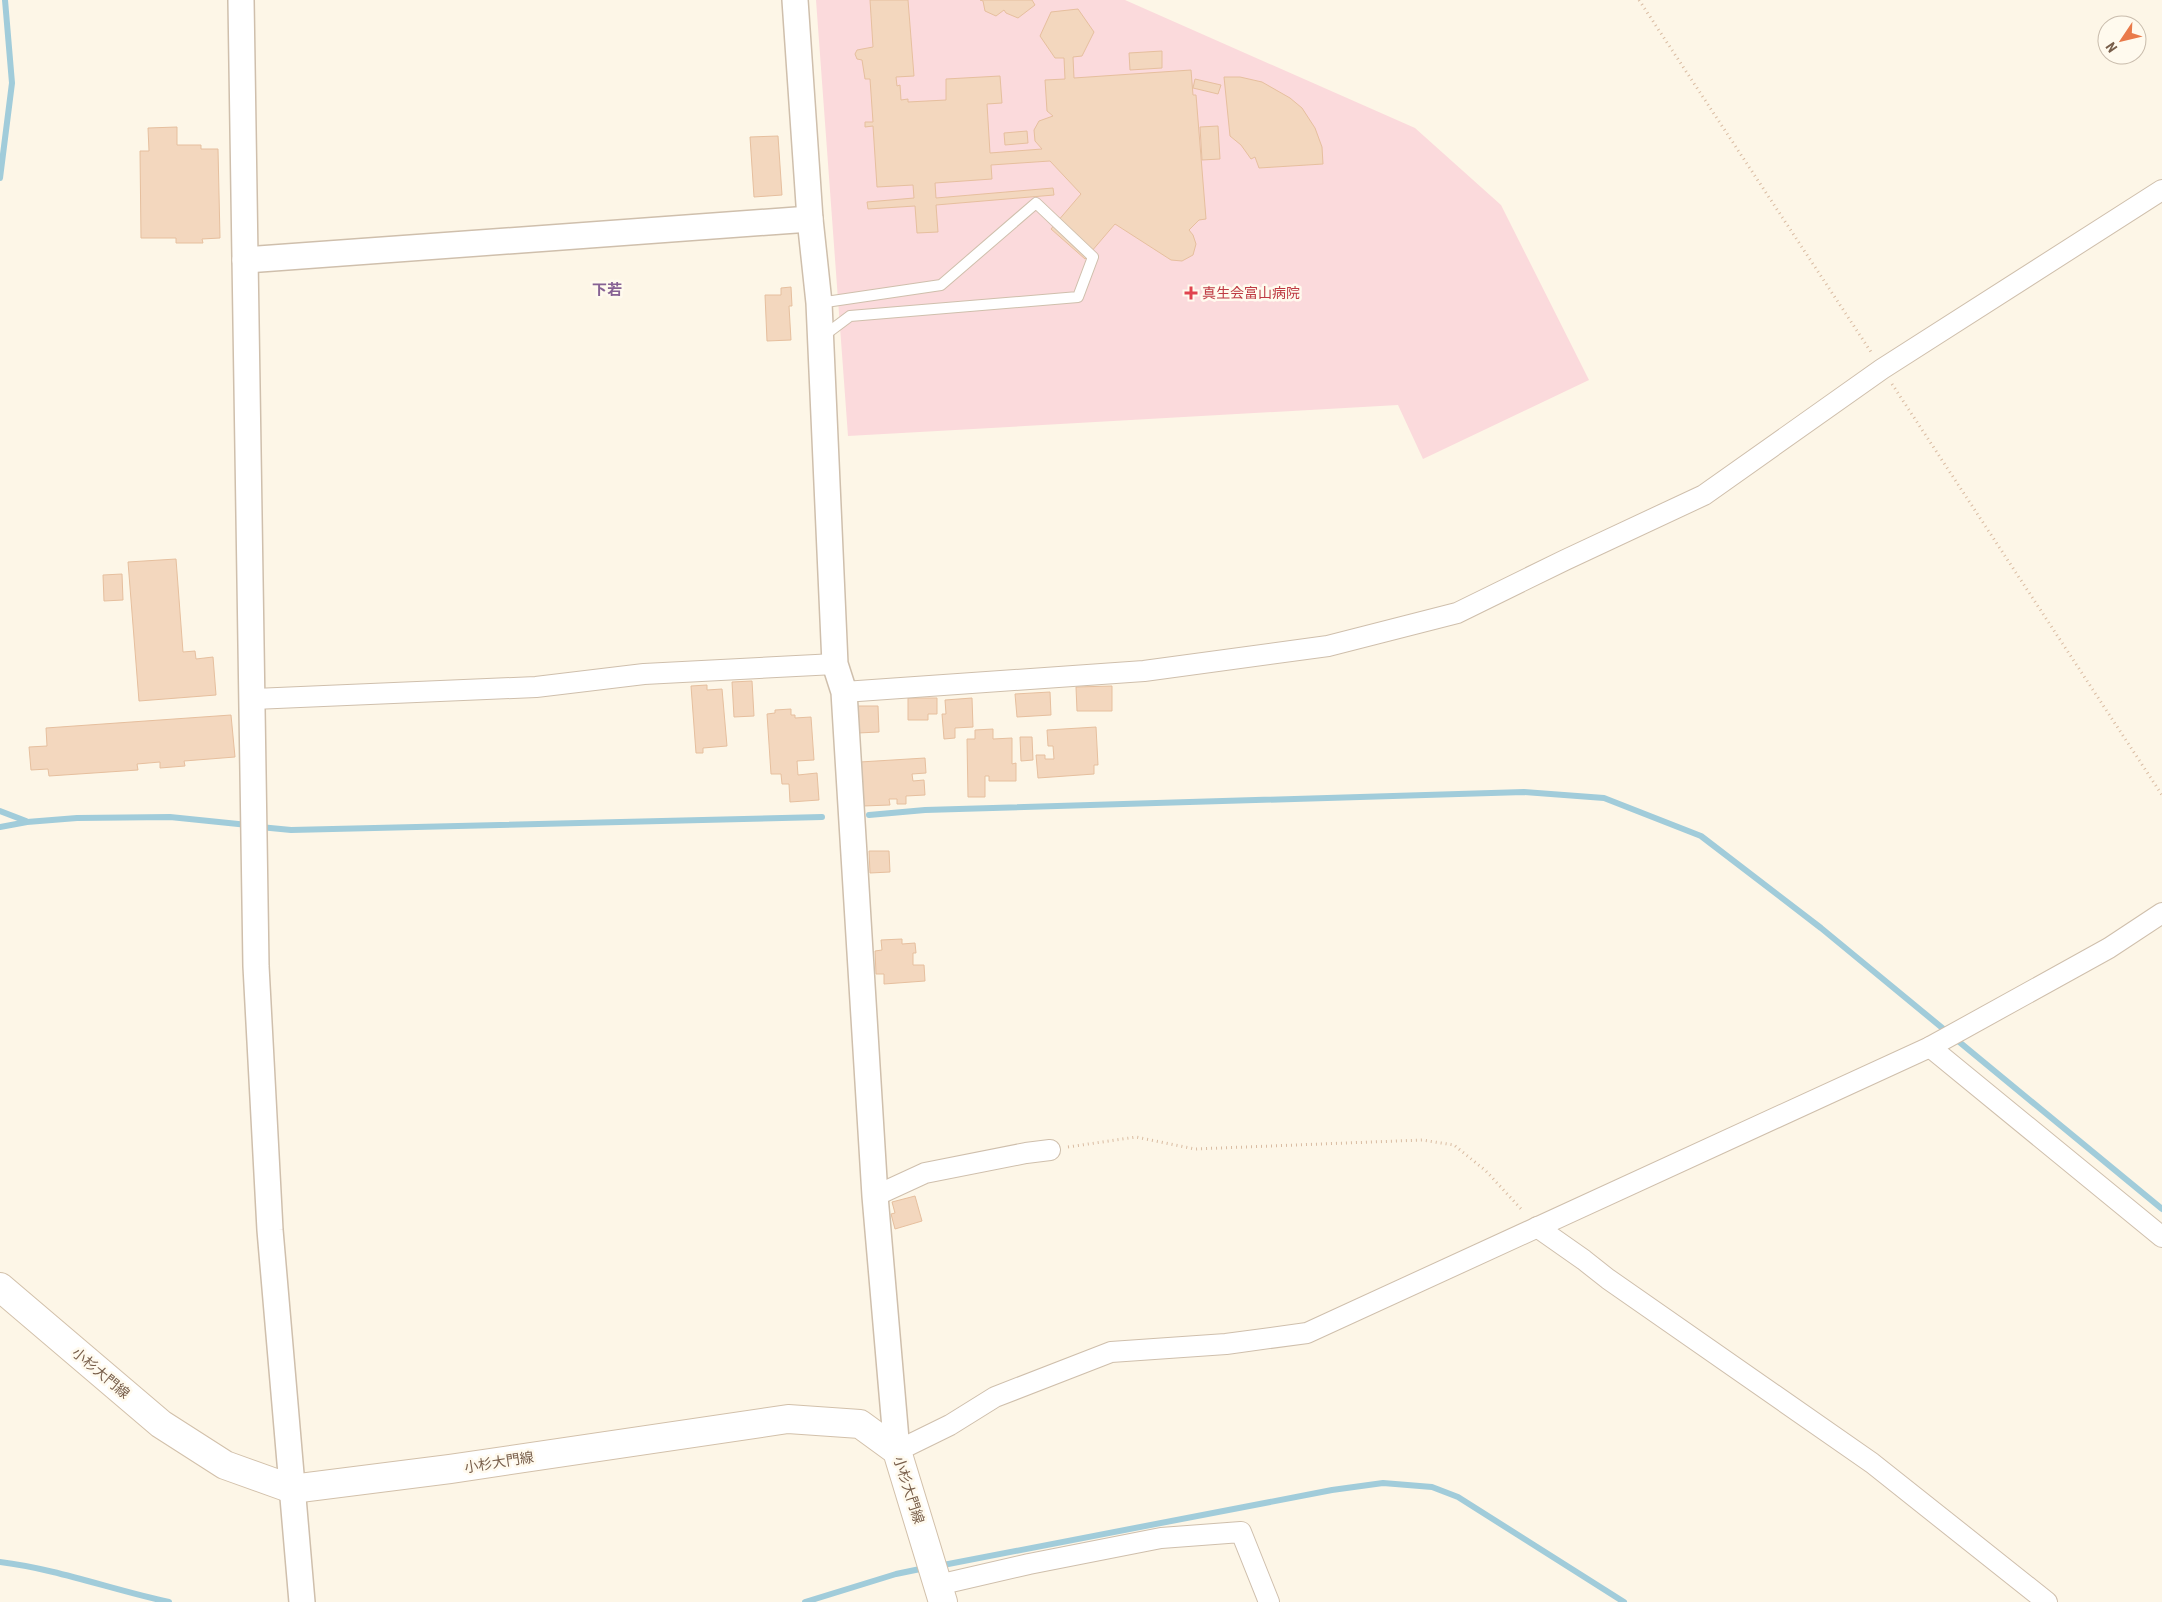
<svg xmlns="http://www.w3.org/2000/svg" width="2162" height="1602" font-family="'Roboto Condensed','Noto Sans JP',sans-serif">
	<rect width="100%" height="100%" fill="#fdf6e7"/>
	<!-- medical -->
	<path fill="#fbdadc" d="M816 0H1125L1415 128 1501 205 1589 380 1423 459 1398 405 848 436Z"/>
	<g fill="none" stroke-linecap="round" stroke-linejoin="round">
		<!-- stream -->
		<g stroke="#a1ccda" stroke-width="6">
			<path d="M0 178 12 83 5 0"/>
			<path d="M0 811 26 821"/>
			<path d="M869 815 925 810 1524 792 1604 798 1701 836 1821 928 2162 1209"/>
			<path d="M0 827 27 822 77 818 170 817 248 825"/>
			<path d="M260 827 291 830 822 817"/>
			<path d="M0 1562C57 1569 113 1590 169 1602"/>
			<path d="M938 1566 1332 1490 1383 1483 1432 1487 1458 1497 1624 1602"/>
			<path d="M805 1602 896 1574 925 1568"/>
		</g>
	</g>
	<!-- building -->
	<g fill="#f3d7be" stroke="#e6bf9e">
		<path d="M870 0H908L914 76 896 77 897 86 900 85 901 100 908 99V102L946 100V79L1000 76 1002 103 987 104 990 153 1042 149 1035 141 1034 130 1039 121 1053 116 1047 111 1045 80 1065 79 1064 58H1055L1040 36 1051 12 1078 9 1094 32 1082 56 1073 57 1074 78 1191 70 1193 95H1196L1206 219 1199 220 1189 230 1193 235 1196 244 1193 255 1182 261 1171 260 1115 224 1085 259 1051 229 1081 194 1050 161 991 165 992 179 935 183 936 198 1053 188 1054 195 936 205 938 232 917 233 915 206 868 209 867 202 914 198 913 185 877 187 873 126 865 127V122H873L870 79H865L862 60 857 59 855 54 857 50 873 47Z"/>
		<path d="M980 0H1032L1035 5 1018 18 1006 13 1004 10 996 16 985 11 983 1Z"/>
		<path d="M1162 51V68L1130 70 1129 53Z"/>
		<path d="M1224 77H1240L1262 82 1290 98 1302 108 1315 128 1322 147 1323 164 1259 168 1255 157 1251 159 1241 145 1230 136Z"/>
		<path d="M1195 79 1221 85 1218 94 1193 88Z"/>
		<path d="M1218 126 1220 159 1202 160 1200 127Z"/>
		<path d="M177 127V145H201V149H218L220 238 202 239 203 243H176V238H141L140 151H149L148 128Z"/>
		<path d="M1027 131 1028 143 1005 145 1004 133Z"/>
		<path d="M778 136 782 195 754 197 750 137Z"/>
		<path d="M791 287 792 306H789L791 340 767 341 765 295H781V288Z"/>
		<path d="M176 559 183 652 195 651 196 659 213 657 216 695 139 701 128 562Z"/>
		<path d="M122 574 123 600 104 601 103 575Z"/>
		<path d="M752 681 754 716 734 717 732 682Z"/>
		<path d="M707 685V690L722 689 727 746 703 748V753H696L691 686Z"/>
		<path d="M1112 686V711H1077L1076 687Z"/>
		<path d="M1050 692 1051 715 1017 717 1015 694Z"/>
		<path d="M908 698H937V714H928V720H908Z"/>
		<path d="M972 698 973 727 955 728V738L944 739 942 714H946L945 700Z"/>
		<path d="M857 706H878L879 732 858 733Z"/>
		<path d="M791 709V715H795V718L811 717 814 760 797 761 798 775 817 773 819 800 790 802 789 784H782L781 774H771L767 714 775 713V710Z"/>
		<path d="M231 715 235 757 184 761 185 766 160 768V762L137 764 138 770 49 776 48 769 31 770 29 747 47 746 46 728Z"/>
		<path d="M1096 727 1098 765H1094V774L1038 778 1036 755H1045V759H1054L1053 746H1048L1047 730Z"/>
		<path d="M993 729V739L1012 738V764L1016 763V781H989V776H985V797H968L967 739H975V730Z"/>
		<path d="M1020 737H1032L1033 760 1021 761Z"/>
		<path d="M925 758 926 773 912 774 913 781 924 780 925 795 906 796V804H897V799H889L890 805 863 806 860 762Z"/>
		<path d="M869 851H889L890 872 870 873Z"/>
		<path d="M902 939V944L915 943 916 953H913V965H924L925 981 884 984V974H876L875 951 882 950 881 940Z"/>
		<path d="M915 1196 922 1221 895 1229 891 1214 895 1213 892 1202Z"/>
	</g>
	<g fill="none" stroke-linecap="round" stroke-linejoin="round">
		<!-- service casing -->
		<g stroke="#cfbfac" stroke-width="12">
			<path id="service" d="M819 303 941 285 1036 203 1093 257 1078 297 850 316 830 331 821 332"/>
		</g>
		<!-- minor casing -->
		<g stroke="#cfbfac" stroke-width="22">
			<g id="minor">
				<path d="M844 692 1144 671 1328 646 1457 613 1565 560 1704 495 1882 369 2162 190"/>
				<path d="M252 699 536 687 644 674 835 664"/>
				<path d="M1930 1047 2162 1237"/>
				<path d="M875 1196 925 1173 1026 1153 1050 1150"/>
				<path d="M1537 1227 1584 1260 1608 1279 1872 1463 2047 1602"/>
				<path d="M897 1451 950 1425 995 1397 1111 1352 1226 1344 1307 1333 1930 1047 2109 948 2162 913"/>
				<path d="M938 1585 1029 1564 1161 1538 1241 1532 1269 1602"/>
			</g>
		</g>
		<!-- tertiary casing -->
		<g stroke="#cfbfac" stroke-width="28">
			<g id="tertiary">
				<path d="M241 0 256 966 270 1230 302 1602"/>
				<path d="M795 0 810 219 819 303 835 664 844 692 875 1196 897 1451"/>
				<path d="M245 260 810 219"/>
			</g>
		</g>
		<!-- secondary casing -->
		<g stroke="#d2c0aa" stroke-width="30">
			<path id="secondary" d="M0 1287 161 1424 225 1465 292 1489 450 1469 788 1419 860 1424 897 1451 943 1602"/>
		</g>
		<!-- path -->
		<g stroke="#d9bba1" stroke-width="3" stroke-dasharray="1 4" stroke-linecap="butt">
			<path d="M1639 0 1871 352"/>
			<path d="M1892 384 2162 795"/>
			<path d="M1068 1147 1136 1137 1195 1149 1422 1140 1454 1145 1486 1171 1523 1211"/>
		</g>
		<!-- service -->
		<use href="#service" stroke="#fff" stroke-width="10"/>
		<!-- minor -->
		<use href="#minor" stroke="#fff" stroke-width="20"/>
		<!-- tertiary -->
		<use href="#tertiary" stroke="#fff" stroke-width="25"/>
		<!-- secondary -->
		<use href="#secondary" stroke="#fff" stroke-width="28"/>
	</g>
	<!-- markers -->
	<path fill="#e0444e" stroke="#fffaee" stroke-width="2" d="M1188.5 285.5h5v5h5v5h-5v5h-5v-5h-5v-5h5z"/>
	<g text-anchor="middle" stroke-width="5" stroke-linejoin="round" paint-order="stroke">
		<!-- health labels -->
		<g font-size="14" fill="#be3a42" stroke="#fffaee" text-anchor="start">
			<text x="1202" y="298">真生会富山病院</text>
		</g>
		<!-- street labels -->
		<g font-size="14" fill="#785e4a" stroke="#fffaee">
			<text transform="translate(101 1373) rotate(40)" y="5">小杉大門線</text>
			<text transform="translate(499 1462) rotate(-9)" y="5">小杉大門線</text>
			<text transform="translate(909 1490) rotate(72)" y="5">小杉大門線</text>
		</g>
		<!-- neighbourhood labels -->
		<g font-size="15" font-weight="bold" fill="#876294" stroke="#fffaee">
			<text x="607" y="295">下若</text>
		</g>
	</g>
	<!-- north arrow -->
	<g transform="translate(2122 40) rotate(235)"><circle r="24" fill="#fffaee" stroke="#c9bcac"/>
	<path d="M0-4L9 19L0 12L-9 19Z" fill="#e97a4a"/>
	<text y="-8" font-size="14" font-weight="bold" text-anchor="middle" fill="#785e4a">N</text>
	</g>
</svg>
